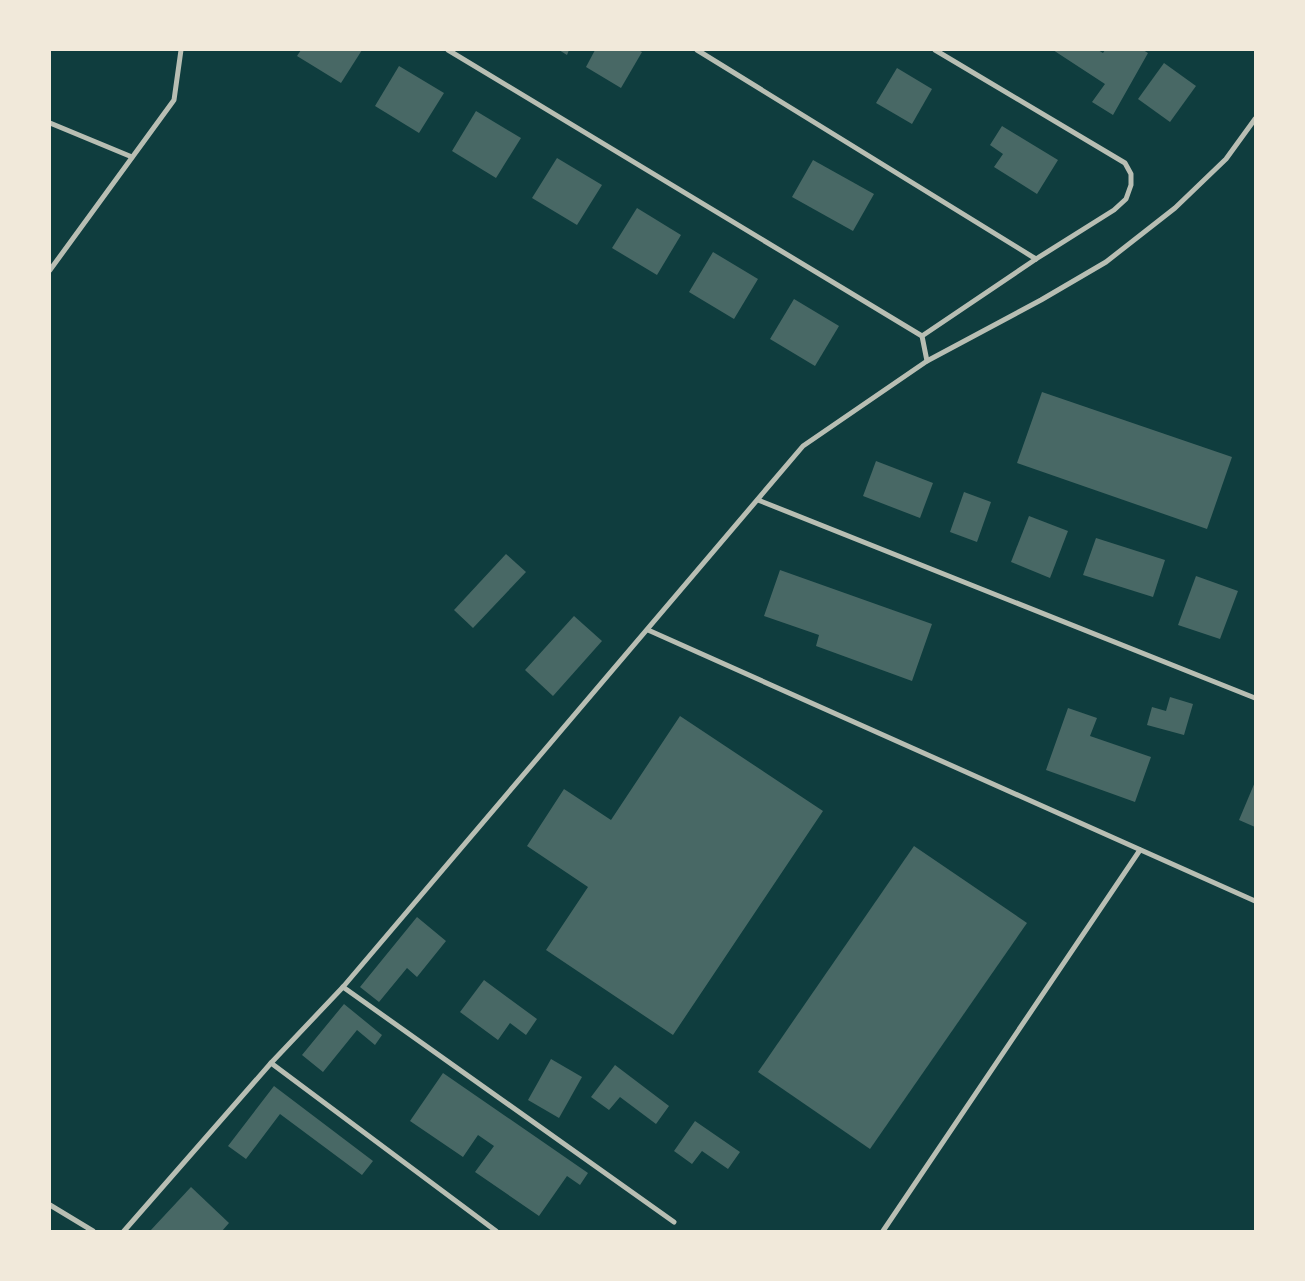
<svg xmlns="http://www.w3.org/2000/svg" width="1305" height="1281" font-family="Cabin,sans-serif">
	<rect width="100%" height="100%" fill="#0f3d3e"/>
	<!-- building -->
	<g fill="#486865">
		<path d="M301 50H362L341 83 297 56Z"/>
		<path d="M559 50H569L567 55Z"/>
		<path d="M595 50H638L642 52 621 88 586 67Z"/>
		<path d="M1053 50H1098L1103 53 1105 50H1143L1148 53 1113 115 1092 102 1105 84Z"/>
		<path d="M1164 63 1196 86 1170 122 1138 99Z"/>
		<path d="M399 66 444 93 419 133 375 106Z"/>
		<path d="M897 68 932 89 912 124 876 103Z"/>
		<path d="M476 111 521 138 496 178 452 151Z"/>
		<path d="M1002 126 1058 160 1037 194 994 167 1003 154 990 145Z"/>
		<path d="M557 158 602 185 577 225 532 198Z"/>
		<path d="M813 160 874 194 853 231 792 197Z"/>
		<path d="M637 208 681 235 657 275 612 248Z"/>
		<path d="M713 252 758 279 734 319 689 292Z"/>
		<path d="M794 299 839 326 815 366 770 339Z"/>
		<path d="M1042 392 1232 457 1207 529 1017 463Z"/>
		<path d="M876 461 933 483 920 518 863 496Z"/>
		<path d="M964 492 991 502 977 542 950 532Z"/>
		<path d="M1029 516 1068 531 1050 578 1011 562Z"/>
		<path d="M1096 538 1165 560 1153 597 1083 575Z"/>
		<path d="M506 554 526 572 473 628 454 610Z"/>
		<path d="M780 570 932 624 912 681 816 646 819 635 764 616Z"/>
		<path d="M1196 576 1238 591 1220 639 1178 625Z"/>
		<path d="M574 616 602 641 553 696 525 670Z"/>
		<path d="M1170 697 1193 704 1184 735 1147 725 1152 707 1166 711Z"/>
		<path d="M1068 708 1097 718 1090 736 1151 757 1135 802 1046 770Z"/>
		<path d="M680 716 823 811 673 1035 546 950 588 887 527 846 564 789 611 820Z"/>
		<path d="M1255 782V827L1239 820Z"/>
		<path d="M914 846 1027 923 870 1149 758 1072Z"/>
		<path d="M417 917 446 941 417 977 407 968 379 1002 360 987Z"/>
		<path d="M484 980 537 1019 526 1035 510 1023 498 1040 460 1012Z"/>
		<path d="M344 1004 382 1035 375 1045 357 1030 323 1072 302 1055Z"/>
		<path d="M551 1059 582 1077 559 1118 528 1100Z"/>
		<path d="M615 1065 669 1106 656 1124 620 1097 609 1110 591 1097Z"/>
		<path d="M443 1073 588 1173 580 1185 567 1176 539 1216 475 1172 494 1146 478 1135 463 1157 410 1121Z"/>
		<path d="M274 1086 373 1161 362 1175 280 1114 246 1159 228 1146Z"/>
		<path d="M695 1121 740 1152 728 1169 702 1151 692 1164 674 1151Z"/>
		<path d="M191 1187 229 1223 222 1231H150Z"/>
	</g>
	<g fill="none" stroke-linecap="round" stroke-linejoin="round">
		<!-- minor -->
		<g stroke="#b8beb3" stroke-width="5">
			<path d="M448 50 922 336 927 361"/>
			<path d="M697 50 1036 259"/>
			<path d="M50 123 132 157"/>
			<path d="M50 270 174 100 181 50"/>
			<path d="M922 336 1036 259 1114 210 1126 199 1131 185V174L1125 163 935 50"/>
			<path d="M758 500 1255 698"/>
			<path d="M648 630 1255 901"/>
			<path d="M343 987 674 1222"/>
			<path d="M271 1063 496 1231"/>
			<path d="M50 1205 93 1231"/>
			<path d="M124 1231 271 1063 343 987 803 446 927 361 1041 300 1106 262 1175 208 1226 159 1255 119"/>
			<path d="M883 1231 1140 850"/>
		</g>
	</g>
	<!-- border -->
	<rect width="1305" height="1281" fill="none" stroke="#f1e9da" stroke-width="102"/>
</svg>
